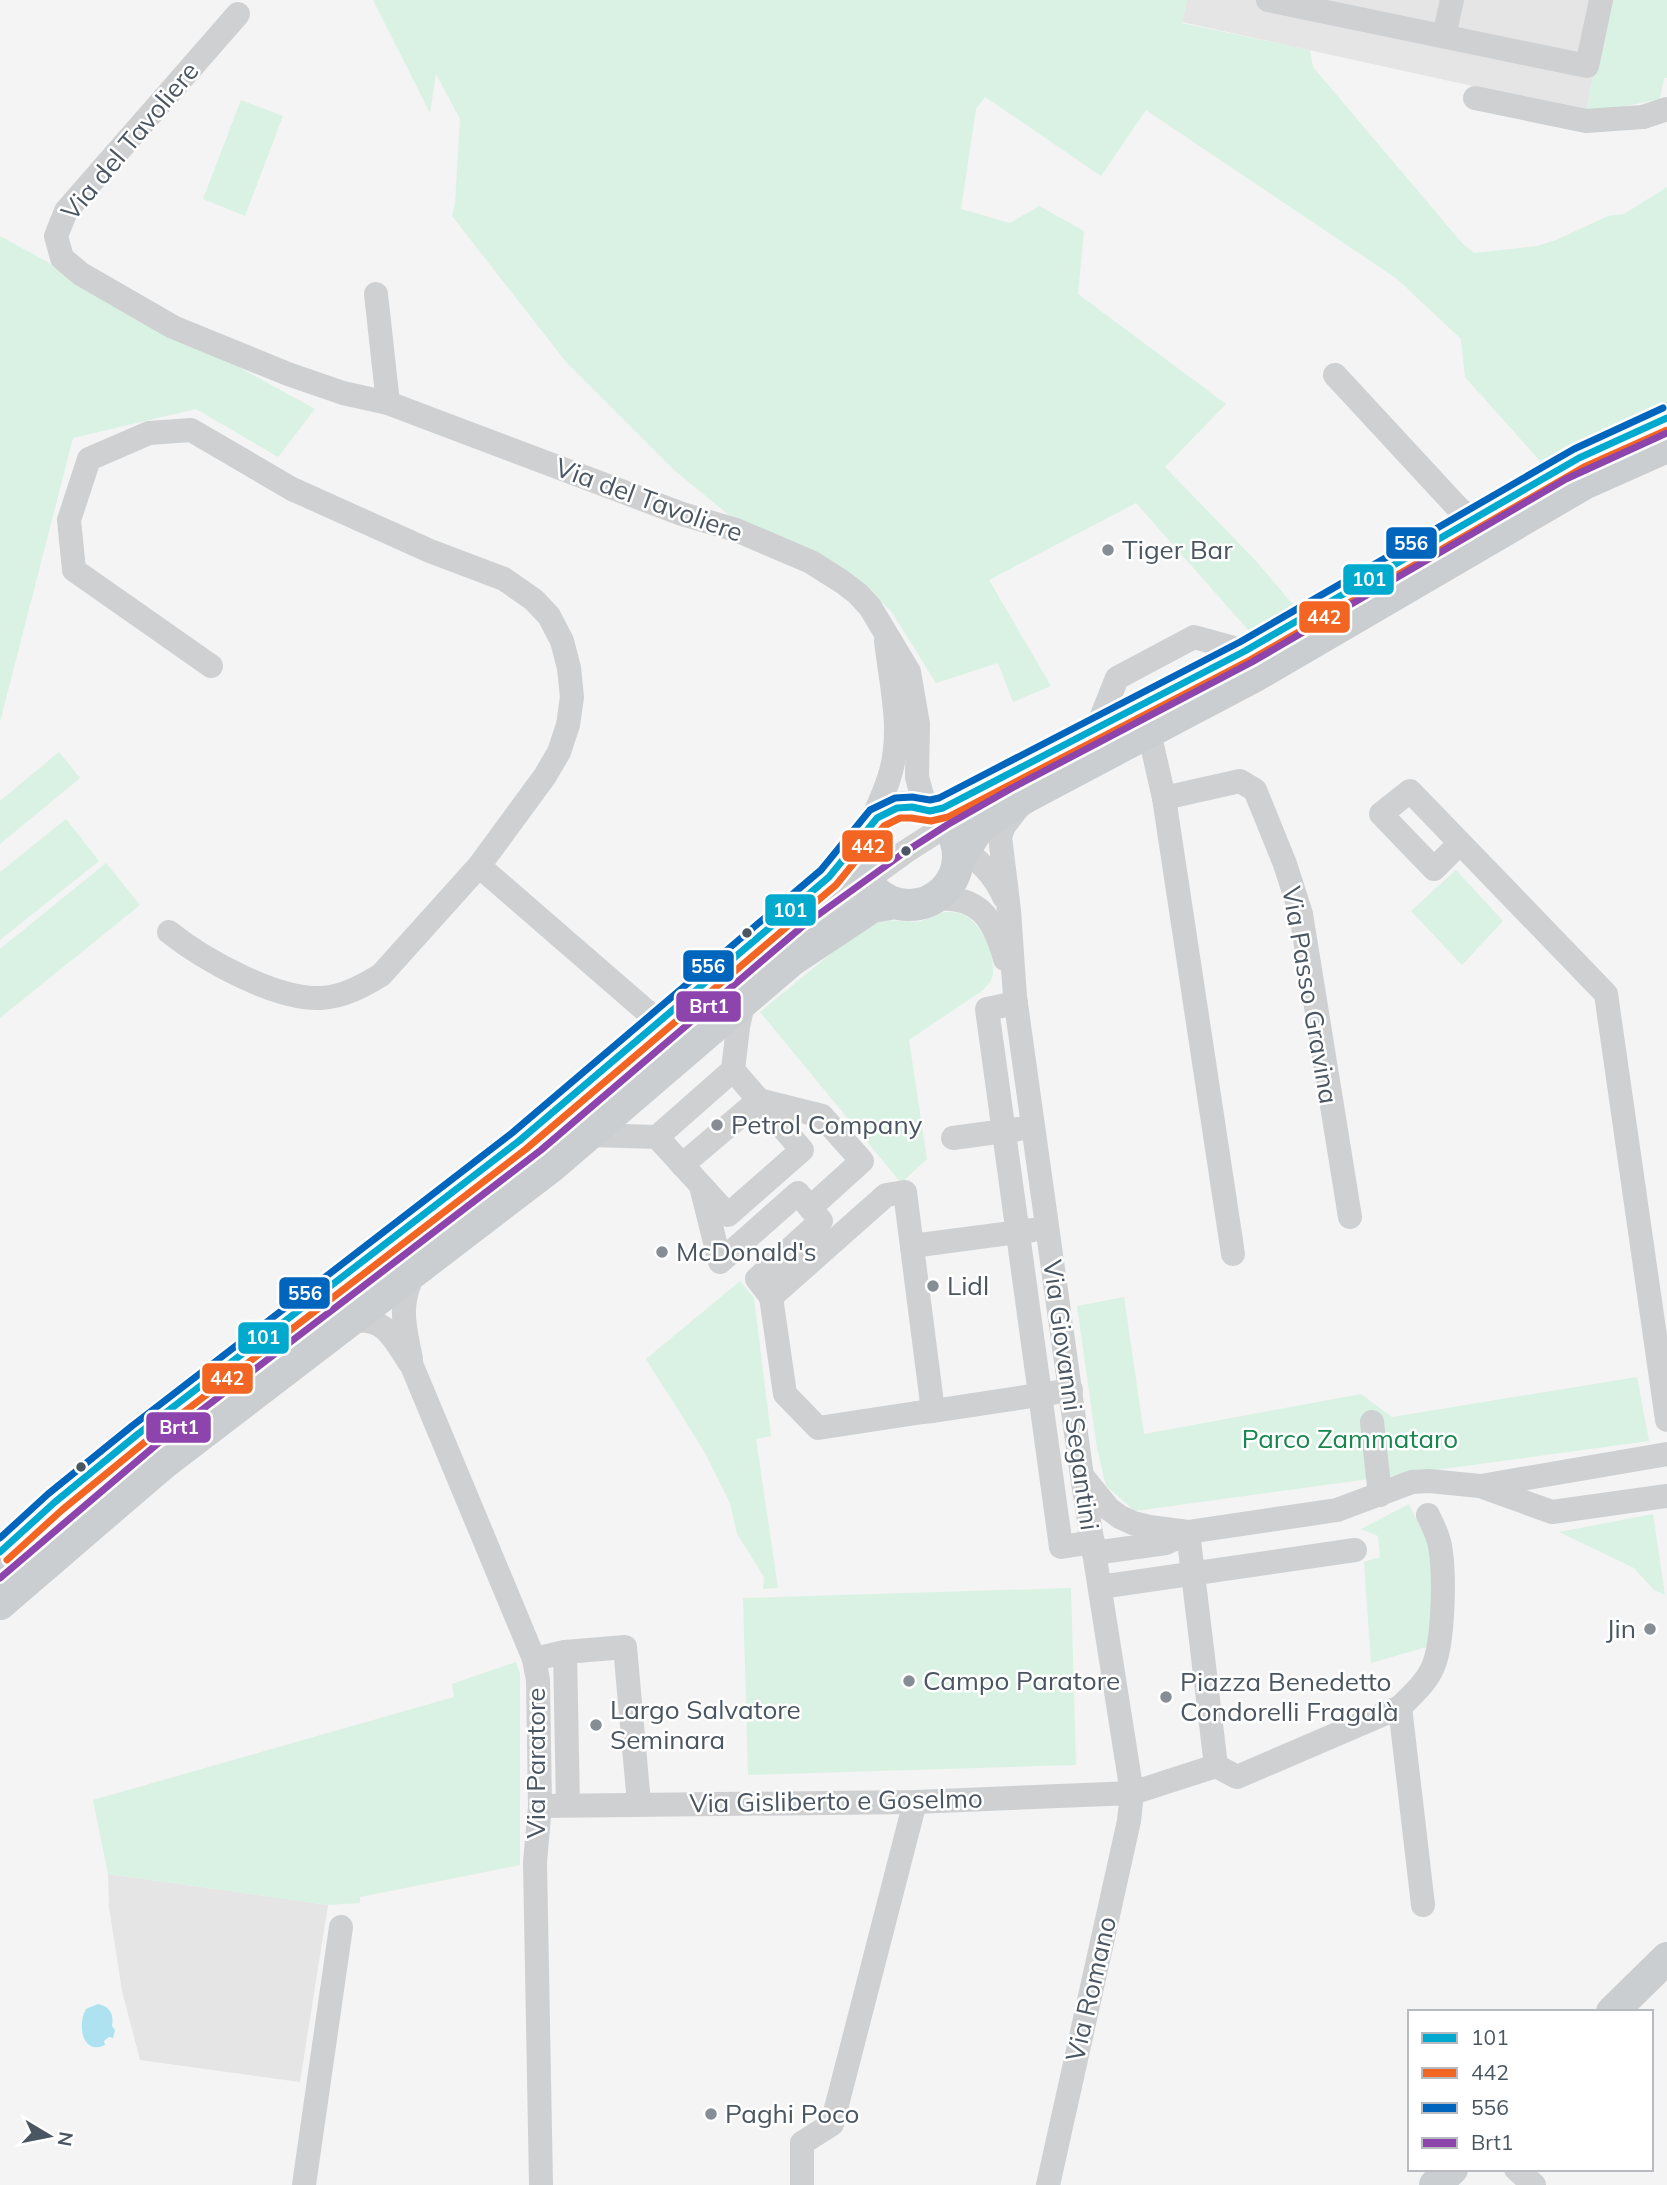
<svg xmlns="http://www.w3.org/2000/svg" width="1667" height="2185" font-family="Mulish,sans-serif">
	<rect width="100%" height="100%" fill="#f4f4f4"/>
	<!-- education -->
	<g fill="#e6e5e6">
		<path d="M1187 0H1609L1586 111 1182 22Z"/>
		<path d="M108 1874 328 1905 300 2082 140 2060 122 1991 109 1907Z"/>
	</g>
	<!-- green -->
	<g fill="#d9f2e3">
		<path d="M373 0H1187L1182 23 1310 50 1313 67 1462 243 1474 253 1537 246 1556 240 1608 216 1624 214 1667 187V402L1540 461 1465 377 1461 339 1397 279 1146 110 1101 176 985 97 976 109 961 209 1010 223 1039 206 1084 231 1078 294 1226 404 1165 467 1256 561 1296 608 1249 631 1136 503 989 580 1051 686 1013 702 998 663 936 683 891 611 867 589 730 516 674 470 566 362 452 216 455 203 460 119 436 74 430 113Z"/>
		<path d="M1609 0H1667V78H1664L1660 99 1594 113 1586 111Z"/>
		<path d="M241 100 283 116 245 216 203 199Z"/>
		<path d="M0 236 315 409 278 457 196 409 73 438 0 722Z"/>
		<path d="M59 752 80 778 0 844V801Z"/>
		<path d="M66 819 99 861 0 940V872Z"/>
		<path d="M106 863 140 905 0 1018V949Z"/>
		<path d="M1456 870 1503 921 1462 965 1411 911Z"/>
		<path d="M945 912C951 912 957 912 962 914 982 924 994 951 993 972 993 980 987 986 982 991L909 1040 927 1159 901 1183 760 1012 866 925 885 920 918 922Z"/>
		<path d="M740 1281 754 1298 771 1436 756 1439 778 1588 763 1589 764 1577 737 1534 730 1503 704 1451 646 1359Z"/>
		<path d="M1124 1297 1144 1434 1361 1394 1392 1417 1637 1377 1649 1441 1135 1511 1106 1486 1097 1449 1077 1306Z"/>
		<path d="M1409 1504 1415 1517 1423 1518 1433 1546 1430 1646 1371 1663 1364 1562 1380 1557 1378 1536 1361 1529Z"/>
		<path d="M1653 1514 1665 1595 1654 1590 1634 1568 1559 1532Z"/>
		<path d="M1071 1588 1076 1765 748 1775 743 1598Z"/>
		<path d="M516 1662 520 1674V1865L360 1897V1903L328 1905 108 1874 93 1800 454 1697 452 1684Z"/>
	</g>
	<!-- water -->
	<path fill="#aee2f0" d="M98 2004C110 2007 114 2013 112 2026L115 2030 113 2038 109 2037 104 2041 105 2045C82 2056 77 2024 86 2009Z"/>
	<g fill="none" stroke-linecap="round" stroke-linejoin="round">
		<!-- minor -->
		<g stroke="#ced0d2" stroke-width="24">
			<path d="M1268 0 1587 66 1601 0"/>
			<path d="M238 14 66 211 56 236 62 258 81 274 173 327 288 374 343 393 388 403 682 514 736 530 811 562 841 581 857 593 870 607 909 672 918 724 917 777 926 810"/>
			<path d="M1444 36 1452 0"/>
			<path d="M1475 98 1586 121 1643 117 1667 109"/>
			<path d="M376 294 388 403"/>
			<path d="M1335 375 1459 509 1473 518"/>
			<path d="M211 666 74 570 69 520 89 459 149 433 191 430 292 489 430 551 504 579 534 600 549 616 562 641 569 668 572 697 568 725 559 752 545 776 479 866 659 1022"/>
			<path d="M1097 728 1117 678 1194 637 1245 651"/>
			<path d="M1149 732 1164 798 1233 1254"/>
			<path d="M1164 798 1240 781 1255 790 1285 864 1301 914 1350 1217"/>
			<path d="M1021 804 1004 826 1000 837 1009 910 1015 997 1082 1476 1132 1793 1129 1821 1048 2185"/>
			<path d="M868 829C875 812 884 795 889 778 904 733 891 686 886 641"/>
			<path d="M1460 843 1434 869 1381 814 1410 791 1606 994 1667 1420"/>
			<path d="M957 845C978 859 994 874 1004 897"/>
			<path d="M933 899C979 894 994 919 1005 959"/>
			<path d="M169 932C204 960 276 1000 321 998 343 997 363 986 381 975L479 866"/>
			<path d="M1016 1003 987 1009 1061 1547 1093 1542"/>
			<path d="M590 1135 657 1137 733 1070 738 1027 743 1004"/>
			<path d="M657 1137 728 1215 802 1150 733 1070"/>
			<path d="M953 1138 1019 1129"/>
			<path d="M682 1165 759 1100 822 1116 862 1161 810 1208"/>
			<path d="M702 1190 720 1262 798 1193"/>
			<path d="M912 1246 1033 1230"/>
			<path d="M771 1297 757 1279 821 1221 802 1198"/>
			<path d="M353 1321C388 1317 394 1341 412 1366L534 1659 538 1680 540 1806 535 1862 541 2185"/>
			<path d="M411 1359C404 1323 398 1307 414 1272"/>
			<path d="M933 1411 905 1192 886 1195 771 1297 785 1394 818 1428 923 1412 933 1411 1071 1390"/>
			<path d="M1372 1422 1380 1495"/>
			<path d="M1083 1477 1109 1509 1120 1517 1133 1523 1149 1527 1188 1532 1337 1510 1412 1482 1429 1481 1480 1486 1552 1512 1667 1496"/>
			<path d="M1481 1486 1667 1454"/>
			<path d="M1094 1553 1166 1543 1181 1536"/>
			<path d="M0 1578 156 1445 541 1150 804 925 905 852 947 825 1002 793"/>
			<path d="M1100 1587 1355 1550"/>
			<path d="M565 1652 568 1805"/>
			<path d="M534 1659 565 1652 625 1647 639 1803"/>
			<path d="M1400 1707C1412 1695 1425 1684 1432 1669 1444 1645 1445 1573 1440 1546 1438 1535 1433 1525 1428 1515"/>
			<path d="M1216 1766 1237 1777 1400 1707 1423 1905"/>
			<path d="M540 1806 915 1802 1108 1794 1132 1793 1216 1766 1188 1532"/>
			<path d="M1516 2169 1534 2185"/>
			<path d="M304 2185 341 1927"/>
			<path d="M802 2185V2143L832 2124 915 1802"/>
		</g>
		<!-- major -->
		<g stroke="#caced1" stroke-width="32">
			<circle cx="909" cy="856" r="49"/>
			<path d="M930 811 943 808 1245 651 1579 458 1667 418"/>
			<path d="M958 861 978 829 988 821 1028 796 1257 675 1584 484 1667 447"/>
			<path d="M0 1552 55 1502 138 1434 519 1141 809 895 829 877 864 836"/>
			<path d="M0 1604 163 1464 551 1167 791 961 872 907 895 903"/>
			<path d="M1612 2012 1667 1958"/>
			<path d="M1435 2185 1452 2169"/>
		</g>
		<!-- bus-1 casing -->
		<g stroke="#fff" stroke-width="12">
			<path id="bus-1" d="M0 1552 55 1502 138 1434 519 1141 829 877 877 818 897 808 912 807 930 811 943 808 1245 651 1579 458 1667 418"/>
		</g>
		<!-- bus-2 casing -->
		<g stroke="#fff" stroke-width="12">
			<path id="bus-2" d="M7 1560 62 1510 145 1442 526 1149 836 885 884 826 900 818H911L931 821 948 817 1250 660 1584 467 1667 430"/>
		</g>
		<!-- bus-3 casing -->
		<g stroke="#fff" stroke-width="12">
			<path id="bus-3" d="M0 1538 48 1494 132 1426 512 1133 821 870 870 810 895 798 912 797 930 800 939 798 1240 642 1574 449 1663 408"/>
		</g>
		<!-- bus-4 casing -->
		<g stroke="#fff" stroke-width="12">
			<path id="bus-4" d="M0 1578 156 1445 541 1150 804 925 905 852 947 825 1012 788 1252 662 1566 479 1667 433"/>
		</g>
		<!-- bus-1 -->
		<use href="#bus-1" stroke="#00a9ce" stroke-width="7"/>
		<!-- bus-2 -->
		<use href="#bus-2" stroke="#f26522" stroke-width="7"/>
		<!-- bus-3 -->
		<use href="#bus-3" stroke="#0065bd" stroke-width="7"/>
		<!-- bus-4 -->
		<use href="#bus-4" stroke="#8e44ad" stroke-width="7"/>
	</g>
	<!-- markers -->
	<g fill="#868d94" stroke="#fff" stroke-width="2.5">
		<circle cx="1108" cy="550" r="7"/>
		<circle cx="717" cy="1125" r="7"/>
		<circle cx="662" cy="1252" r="7"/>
		<circle cx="933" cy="1286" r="7"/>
		<circle cx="1650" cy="1629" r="7"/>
		<circle cx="909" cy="1681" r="7"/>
		<circle cx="1166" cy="1697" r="7"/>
		<circle cx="596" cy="1725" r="7"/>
		<circle cx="711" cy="2114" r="7"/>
	</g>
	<g fill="#4a5661" stroke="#fff" stroke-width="2.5">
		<circle cx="906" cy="851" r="6"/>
		<circle cx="747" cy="933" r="6"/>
		<circle cx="81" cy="1467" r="6"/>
	</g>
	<g text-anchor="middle" stroke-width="5" stroke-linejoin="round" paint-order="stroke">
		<!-- street labels -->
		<g font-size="26" fill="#4a5661" stroke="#fff">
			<text transform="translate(130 141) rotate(-50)" y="9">Via del Tavoliere</text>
			<text transform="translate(649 500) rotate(20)" y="9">Via del Tavoliere</text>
			<text transform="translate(1310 995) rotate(80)" y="9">Via Passo Gravina</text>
			<text transform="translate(1071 1395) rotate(82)" y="9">Via Giovanni Segantini</text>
			<text transform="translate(536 1763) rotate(-90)" y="9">Via Paratore</text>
			<text transform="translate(836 1801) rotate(-1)" y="9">Via Gisliberto e Goselmo</text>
			<text transform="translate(1091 1989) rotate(-77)" y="9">Via Romano</text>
		</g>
		<!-- poi labels -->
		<g font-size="26" fill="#4a5661" stroke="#fff" text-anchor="start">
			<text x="1122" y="559">Tiger Bar</text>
			<text x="731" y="1134">Petrol Company</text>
			<text x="676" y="1261">McDonald's</text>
			<text x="947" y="1295">Lidl</text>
			<text x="1636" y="1638" text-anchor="end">Jin</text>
			<text x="923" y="1690">Campo Paratore</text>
			<text x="1180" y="1691">Piazza Benedetto<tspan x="1180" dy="30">Condorelli Fragalà</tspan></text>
			<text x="610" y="1719">Largo Salvatore<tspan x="610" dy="30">Seminara</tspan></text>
			<text x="725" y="2123">Paghi Poco</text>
		</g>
		<!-- park labels -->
		<g font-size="26" fill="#17864f" stroke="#fff">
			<text x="1350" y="1448">Parco Zammataro</text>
		</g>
	</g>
	<g stroke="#fff" stroke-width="2.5">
		<rect x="1385" y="526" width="53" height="34" rx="7" fill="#0065bd"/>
		<rect x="1342" y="563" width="53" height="33" rx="7" fill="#00a9ce"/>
		<rect x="1298" y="600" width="53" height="34" rx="7" fill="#f26522"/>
		<rect x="841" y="829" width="53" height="34" rx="7" fill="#f26522"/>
		<rect x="764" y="893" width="53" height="34" rx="7" fill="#00a9ce"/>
		<rect x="682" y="949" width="53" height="34" rx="7" fill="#0065bd"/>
		<rect x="675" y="990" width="67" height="33" rx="7" fill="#8e44ad"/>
		<rect x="278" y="1276" width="53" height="34" rx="7" fill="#0065bd"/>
		<rect x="237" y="1321" width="53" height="34" rx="7" fill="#00a9ce"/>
		<rect x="201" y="1362" width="53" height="33" rx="7" fill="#f26522"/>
		<rect x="145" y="1411" width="67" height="33" rx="7" fill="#8e44ad"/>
	</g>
	<g font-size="19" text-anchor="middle" font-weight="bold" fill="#fff">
		<text x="1411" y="550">556</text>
		<text x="1369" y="586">101</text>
		<text x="1324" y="624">442</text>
		<text x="868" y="853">442</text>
		<text x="790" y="917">101</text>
		<text x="708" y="973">556</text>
		<text x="709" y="1013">Brt1</text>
		<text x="305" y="1300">556</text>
		<text x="263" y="1344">101</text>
		<text x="227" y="1385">442</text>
		<text x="179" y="1434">Brt1</text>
	</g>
	<!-- legend -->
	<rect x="1408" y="2010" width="245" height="161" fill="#ffffff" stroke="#b7bbc0" stroke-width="2"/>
	<rect x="1422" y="2033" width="35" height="10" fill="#00a9ce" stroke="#b7bbc0" stroke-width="2"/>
	<text x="1471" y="2045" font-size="21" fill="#4a5661">101</text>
	<rect x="1422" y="2068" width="35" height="10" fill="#f26522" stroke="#b7bbc0" stroke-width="2"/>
	<text x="1471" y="2080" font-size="21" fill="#4a5661">442</text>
	<rect x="1422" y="2103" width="35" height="10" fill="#0065bd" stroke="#b7bbc0" stroke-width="2"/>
	<text x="1471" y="2115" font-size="21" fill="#4a5661">556</text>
	<rect x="1422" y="2138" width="35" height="10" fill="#8e44ad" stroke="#b7bbc0" stroke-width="2"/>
	<text x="1471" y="2150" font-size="21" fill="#4a5661">Brt1</text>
	<!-- north arrow -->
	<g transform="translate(49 2136) rotate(100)" stroke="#ffffff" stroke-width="5" paint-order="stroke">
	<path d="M0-5L12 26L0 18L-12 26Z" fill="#4a5661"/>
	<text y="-10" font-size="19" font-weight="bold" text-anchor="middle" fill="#4a5661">N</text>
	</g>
</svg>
